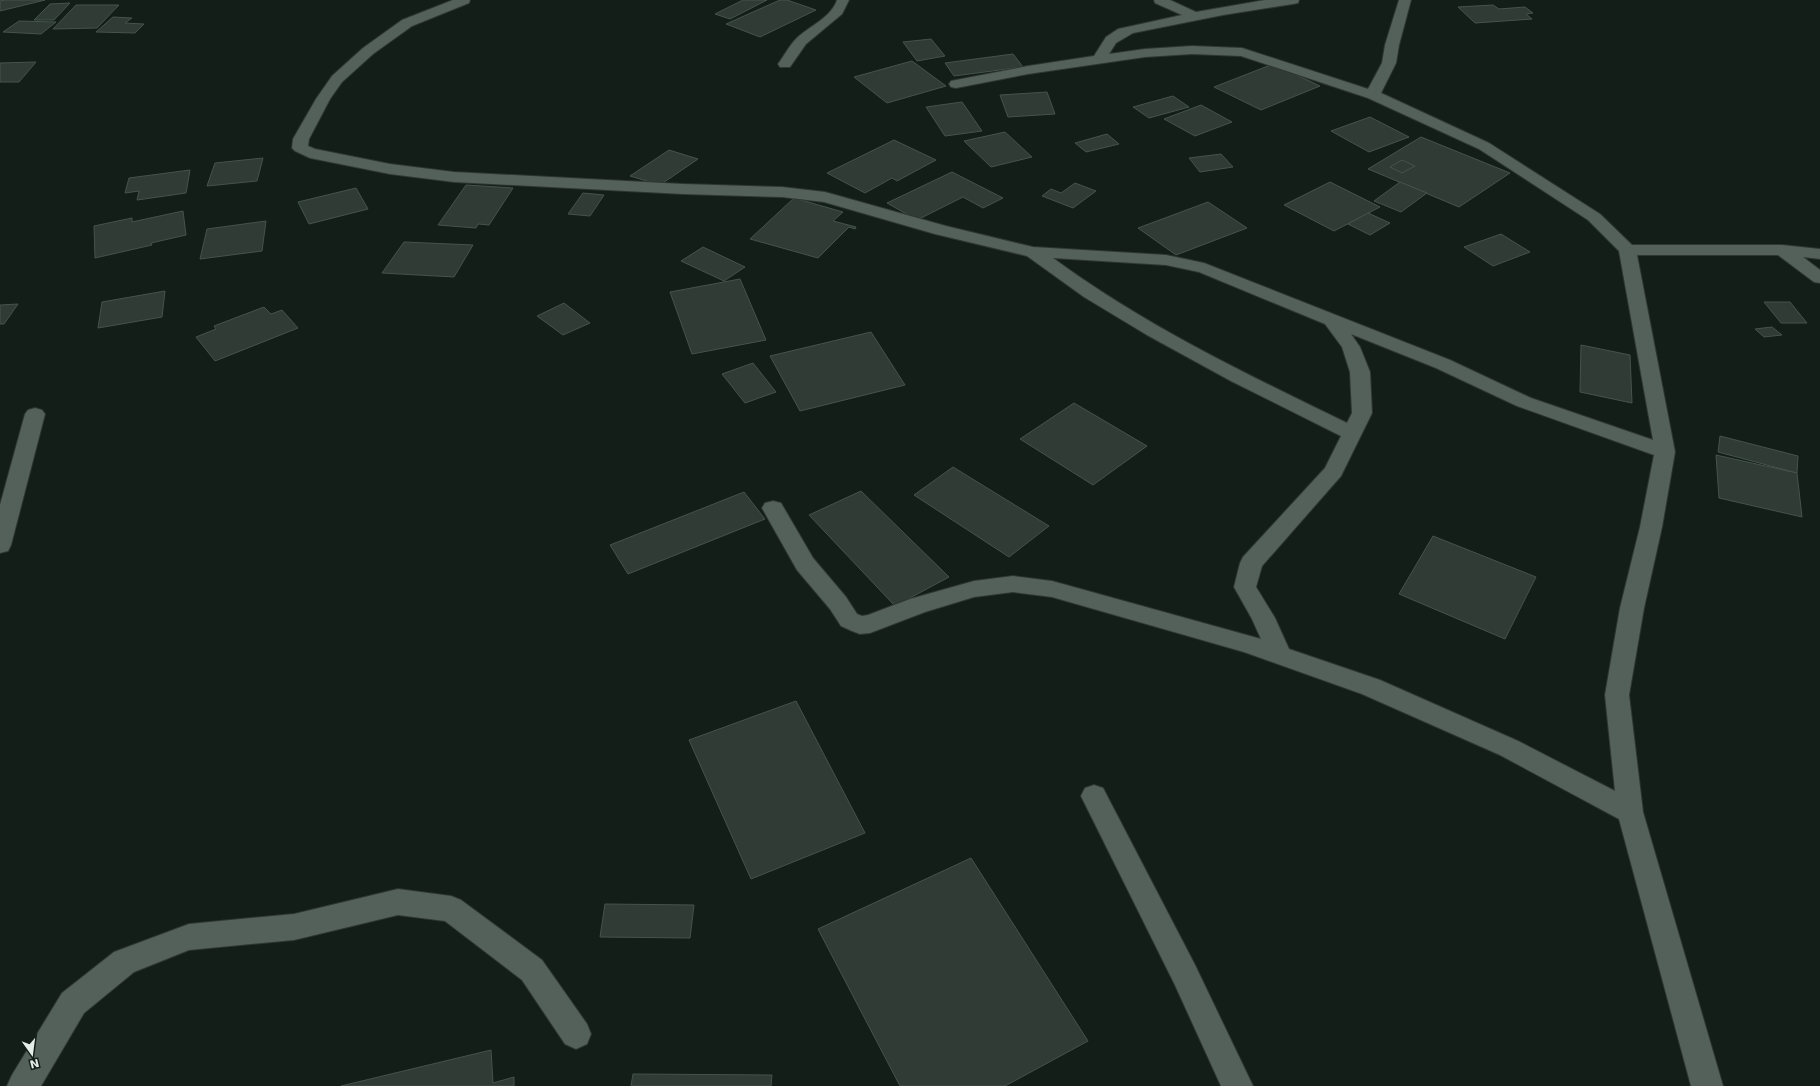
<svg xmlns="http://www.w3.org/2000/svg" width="1820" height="1086" font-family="'DejaVu Sans',sans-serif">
	<rect width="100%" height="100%" fill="#131e19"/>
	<!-- building -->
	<g fill="#2f3b34" stroke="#46534c">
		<path d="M4 0H45L0 11V1Z"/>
		<path d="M743 0H767L730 19 715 14Z"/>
		<path d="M780 0H787L816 10 760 37 726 24Z"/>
		<path d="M70 3 54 20H34L50 4Z"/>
		<path d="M76 5H119L97 28 53 29Z"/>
		<path d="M1493 5 1499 9 1525 7 1533 13 1526 14 1532 19 1475 23 1458 7Z"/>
		<path d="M113 17 132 18 125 23 144 24 135 33 96 32Z"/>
		<path d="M19 21 56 22 41 34 3 32Z"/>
		<path d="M931 39 945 56 917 61 903 42Z"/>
		<path d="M1013 54 1023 67 954 76 945 63Z"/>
		<path d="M912 61 946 86 887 103 854 77Z"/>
		<path d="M36 62 19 82H0V63Z"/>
		<path d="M1273 64 1320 86 1261 110 1214 87Z"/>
		<path d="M1047 92 1055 114 1008 117 1000 95Z"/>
		<path d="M1173 96 1189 107 1149 118 1133 107Z"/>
		<path d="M962 102 982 131 945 136 926 107Z"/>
		<path d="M1201 105 1232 122 1195 136 1164 119Z"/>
		<path d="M1370 117 1409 137 1369 152 1331 131Z"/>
		<path d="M1005 132 1032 157 991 167 964 141Z"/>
		<path d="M1107 134 1119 144 1086 152 1075 143Z"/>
		<path d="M1421 137 1510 173 1459 207 1368 169Z"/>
		<path d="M894 140 936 160 897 181 892 178 865 193 827 173Z"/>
		<path d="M669 150 698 159 660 185 630 176Z"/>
		<path d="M1221 154 1233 167 1200 172 1189 158Z"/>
		<path d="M263 158 257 181 207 186 215 163Z"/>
		<path d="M1402 160 1415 166 1402 173 1390 167Z"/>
		<path d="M190 170 186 193 137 200 139 191 125 193 129 178Z"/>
		<path d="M952 172 1003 198 983 208 963 197 917 220 887 203Z"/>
		<path d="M1330 182 1380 207 1334 231 1284 205Z"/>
		<path d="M1400 182 1427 193 1401 212 1374 201Z"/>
		<path d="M1075 183 1096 191 1073 208 1042 196 1051 189 1061 193Z"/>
		<path d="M466 185 513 188 489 225 478 224 476 228 438 225Z"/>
		<path d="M356 188 368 209 309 224 298 202Z"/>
		<path d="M583 193 604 195 590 216 568 214Z"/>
		<path d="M794 198 843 212 833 221 856 227 855 229 849 227 818 258 750 239Z"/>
		<path d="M1208 202 1247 228 1176 255 1138 228Z"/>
		<path d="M183 211 186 235 151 243 152 245 95 258 94 226 132 218V222Z"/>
		<path d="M1368 213 1390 223 1370 235 1348 224Z"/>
		<path d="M266 221 262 251 200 259 207 229Z"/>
		<path d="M1501 234 1530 252 1493 266 1464 247Z"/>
		<path d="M404 242 473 245 454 277 382 273Z"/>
		<path d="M703 247 745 267 724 281 681 261Z"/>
		<path d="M740 279 766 340 692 354 670 292Z"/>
		<path d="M165 291 162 317 98 328 102 302Z"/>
		<path d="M1764 302H1790L1807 323H1781Z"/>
		<path d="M564 303 590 323 563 335 537 316Z"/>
		<path d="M18 304 4 324H0V305Z"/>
		<path d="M264 307 271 314 282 310 298 328 215 361 196 337 216 329 214 326Z"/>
		<path d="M1772 327 1782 335 1764 337 1755 329Z"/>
		<path d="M871 332 905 385 800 411 770 356Z"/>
		<path d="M1581 345 1630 355 1632 403 1580 392Z"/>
		<path d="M753 363 776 392 745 403 722 374Z"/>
		<path d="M1074 403 1147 446 1093 485 1020 439Z"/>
		<path d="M1720 436 1798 456 1797 473 1718 452Z"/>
		<path d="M1716 455 1797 473 1802 517 1719 498Z"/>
		<path d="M953 467 1049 526 1009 557 914 495Z"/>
		<path d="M861 491 949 577 895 606 809 515Z"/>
		<path d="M744 492 765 519 628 574 610 545Z"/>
		<path d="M1433 536 1536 577 1505 639 1399 594Z"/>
		<path d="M796 701 865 833 751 879 689 740Z"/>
		<path d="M971 858 1088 1041 1005 1086H900L818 929Z"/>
		<path d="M605 904 694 905 690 938 600 937Z"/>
		<path d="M491 1050 493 1083 514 1077V1086H341Z"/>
		<path d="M633 1074 772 1075 771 1086H631Z"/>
	</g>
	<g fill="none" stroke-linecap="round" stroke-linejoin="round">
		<!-- minor casing -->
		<g stroke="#2f3633" stroke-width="2">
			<g id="minor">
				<path d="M453 0H470L469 3 412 26 373 54 342 82 330 99 309 139 308 146 315 149 390 164 454 172 683 184 782 187 825 192 946 226 1033 247 1166 255 1204 263 1450 360 1531 398 1653 440 1619 251 1588 220 1479 149 1368 98 1241 56 1192 54 1145 57 1028 74 956 88 951 87 949 84 951 81 956 80 1028 66 1094 56 1106 37 1118 29 1182 15 1155 3 1154 0H1170L1196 12 1265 0H1299L1298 3 1293 4 1223 15 1133 33 1116 43 1109 54 1145 49 1192 46 1242 48 1368 89 1382 63 1385 45 1399 0H1411L1399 45 1396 63 1381 93 1489 143 1600 214 1632 245H1782L1820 249V259L1803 257 1820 270V283L1814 282 1778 255H1637L1675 452 1662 527 1644 608 1629 695 1643 812 1723 1086H1691L1619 819 1500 755 1362 694 1244 652 1052 597 1013 592 974 597 925 612 870 633 860 634 852 631 841 626 830 609 797 570 762 508 765 503 773 501 781 503 813 558 846 597 857 614 862 616 868 615 910 599 974 581 1013 576 1052 581 1261 639 1252 619 1234 587 1240 563 1243 557 1325 468 1341 436 1231 381 1147 335 1084 297 1027 256 935 234 824 202 782 197 683 194 454 182 390 174 310 158 295 151 292 148 293 139 316 99 332 76 363 48 402 20ZM1053 258 1166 265 1199 272 1325 324 1342 347 1350 372 1352 413 1347 423C1246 374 1144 325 1053 258ZM1351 334 1436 368 1517 406 1654 455 1640 527 1620 608 1605 695 1615 791 1518 741 1380 680 1289 649 1275 618 1256 587 1262 566 1341 476 1372 413 1370 372 1360 347Z"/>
				<path d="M837 0H849L842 14 806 44 790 67H780L778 64C784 56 789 46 796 39 809 26 831 18 837 0Z"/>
				<path d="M35 408 42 410 45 414 11 545 8 551 0 553V505L25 414 28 410Z"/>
				<path d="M1094 785 1103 788 1195 965 1253 1086H1221L1175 985 1081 796 1085 788Z"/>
				<path d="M398 889 451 896 461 900 542 960 587 1024 591 1034 587 1044 576 1049 565 1044 522 980 445 921 398 915 294 940 189 950 134 972 84 1013 41 1086H7L12 1075 62 993 114 952 189 924 294 914Z"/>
			</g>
		</g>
		<!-- minor -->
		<use href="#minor" fill="#54615a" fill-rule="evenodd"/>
	</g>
	<!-- north arrow -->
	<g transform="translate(32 1054) rotate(166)" stroke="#131e19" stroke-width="3" paint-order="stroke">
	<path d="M0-3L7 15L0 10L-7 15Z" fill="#e5ede9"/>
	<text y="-6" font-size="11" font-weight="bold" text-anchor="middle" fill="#e5ede9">N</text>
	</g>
</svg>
